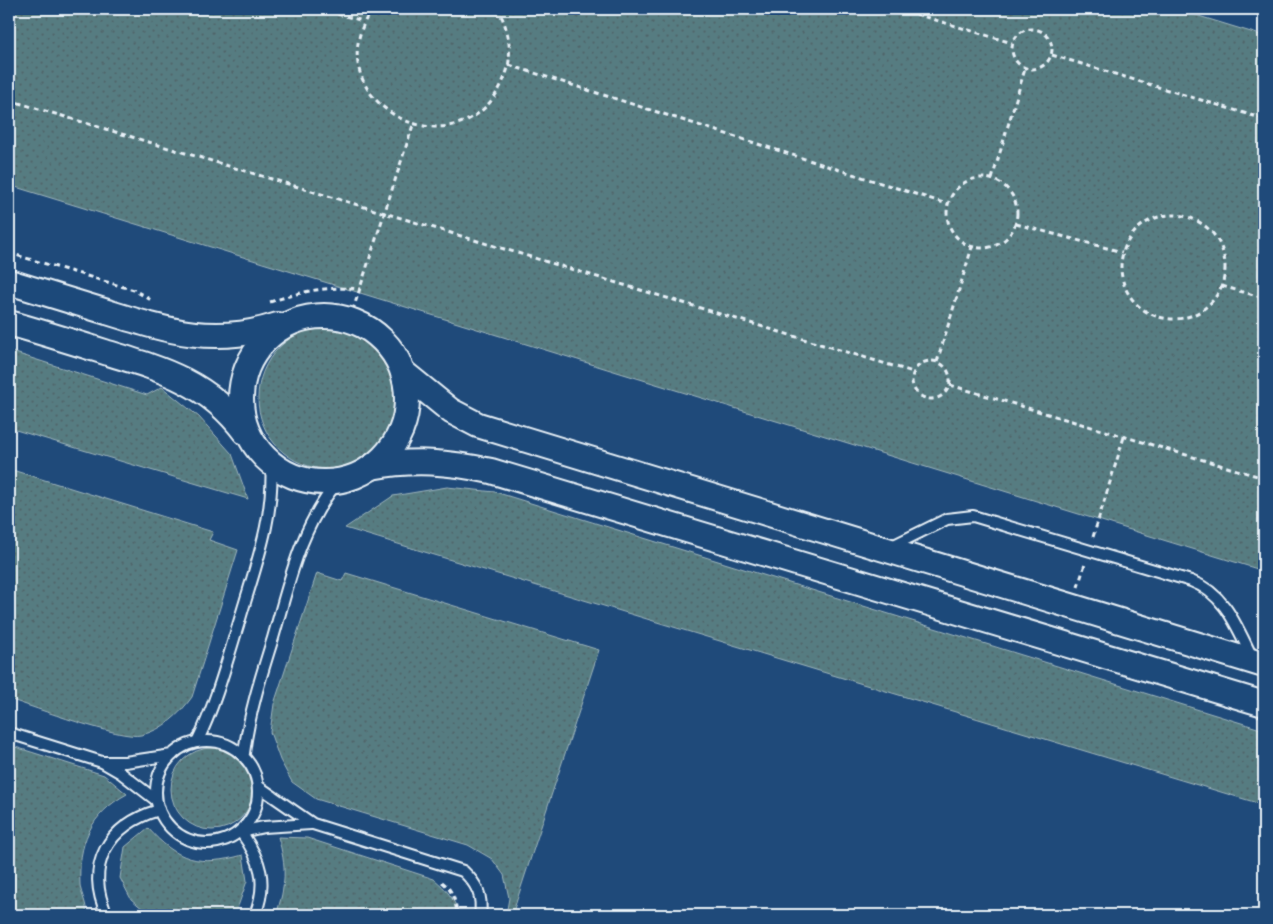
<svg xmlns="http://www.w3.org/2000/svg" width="1273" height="924" font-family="'Comic Neue',sans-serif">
	<defs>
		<pattern id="green-dots" width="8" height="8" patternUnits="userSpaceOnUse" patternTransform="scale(1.25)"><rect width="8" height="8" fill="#567b81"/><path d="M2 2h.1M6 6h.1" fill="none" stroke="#4f6468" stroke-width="1.8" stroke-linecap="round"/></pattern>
	</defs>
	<rect width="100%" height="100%" fill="#1f4a7a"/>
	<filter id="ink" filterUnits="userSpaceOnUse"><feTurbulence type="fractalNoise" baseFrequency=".02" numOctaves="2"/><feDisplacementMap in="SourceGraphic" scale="10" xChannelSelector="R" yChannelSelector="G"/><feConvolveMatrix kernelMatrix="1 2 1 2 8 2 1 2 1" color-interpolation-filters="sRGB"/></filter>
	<g filter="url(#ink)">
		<!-- green -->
		<g fill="url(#green-dots)" stroke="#9fb6bc">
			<path d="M9 9H1176L1264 36V571L9 185Z"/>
			<circle cx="329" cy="398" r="71"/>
			<path d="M9 351 147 395 162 387 199 417 232 454 248 499 9 428Z"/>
			<path d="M9 469 213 532 209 540 238 550 192 697C180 714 163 730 141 735 122 740 33 707 9 699Z"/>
			<path d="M447 487 495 492 1264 730V805L345 528 393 496Z"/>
			<path d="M317 573 342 581 346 573 599 650 512 915H506L509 898 504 875 492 859 468 845 316 799 292 782 280 760 270 732 274 704Z"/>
			<path d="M9 745 104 775 127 794C90 814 78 844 80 885 81 895 88 905 86 915H9Z"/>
			<circle cx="212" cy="789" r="41"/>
			<path d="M148 828C177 861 200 867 243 855L247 881 236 912 231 915H150L131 899 120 878 125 847Z"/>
			<path d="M278 837 307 838 434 879C446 889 455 899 459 915H276C286 886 287 867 278 837Z"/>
		</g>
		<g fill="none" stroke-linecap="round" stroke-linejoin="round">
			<!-- service casing -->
			<g stroke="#e8f1f8" stroke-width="14">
				<g id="service">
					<path d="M890 547 947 519 973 516 1191 581C1226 594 1237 628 1253 659"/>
					<path d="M9 733 102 762 121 773 156 800"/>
					<circle cx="207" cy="792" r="51"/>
					<path d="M197 742C216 703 227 661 240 619 255 567 275 517 271 462"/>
					<path d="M244 753C249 714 261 676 273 638 290 580 299 530 338 481"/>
					<path d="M103 762H125L172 755"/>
					<path d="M258 786 313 824 463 871C477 884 483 896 480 915"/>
					<path d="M107 915C84 865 108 825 159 810"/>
					<path d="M255 915C268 882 261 860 241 832L264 827 311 824"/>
				</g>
			</g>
			<!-- tertiary casing -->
			<g stroke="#e8f1f8" stroke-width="28">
				<g id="tertiary">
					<path d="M9 282C42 292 74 302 107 312 168 331 215 346 278 325"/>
					<circle cx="324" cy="399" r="83"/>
					<path d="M9 323C41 332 73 342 105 352 161 369 208 382 245 432"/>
					<path d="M403 372 451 411 478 425 1264 665"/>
					<path d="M371 467C415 459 448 462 491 471L1264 704"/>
				</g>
			</g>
			<!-- path -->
			<g stroke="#e8f1f8" stroke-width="3" stroke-dasharray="5 4" stroke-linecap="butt">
				<path d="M320 9 363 21"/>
				<path d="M372 9C309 103 465 184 506 74 513 54 509 26 497 9"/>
				<path d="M899 9 1012 43"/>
				<circle cx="1032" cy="49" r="20"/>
				<path d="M1052 55 1264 119"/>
				<path d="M509 65 947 204"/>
				<path d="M9 100 913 372"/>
				<circle cx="982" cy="213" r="35"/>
				<path d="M992 179 1025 69"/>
				<circle cx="1173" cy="267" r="52"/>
				<path d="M1016 224 1122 252"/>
				<path d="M9 253 134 290 151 300"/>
				<path d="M1222 286 1264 298"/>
				<path d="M270 302C303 291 325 286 360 289"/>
				<path d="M350 319 413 125"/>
				<circle cx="931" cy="380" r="19"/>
				<path d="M937 362 972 247"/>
				<path d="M950 385 1264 478"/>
				<path d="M1093 537 1124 437"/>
				<path d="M1078 587 1085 564"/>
				<path d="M442 882C453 890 456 902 457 915"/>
			</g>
			<!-- service -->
			<use href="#service" stroke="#1f4a7a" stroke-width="10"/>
			<!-- tertiary -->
			<use href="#tertiary" stroke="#1f4a7a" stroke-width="24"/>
		</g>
	</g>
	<!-- margin -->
	<rect width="1273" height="924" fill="none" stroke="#1f4a7a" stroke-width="30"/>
	<rect x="15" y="15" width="1243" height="894" fill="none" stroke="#e8f1f8" stroke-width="2" filter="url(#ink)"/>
</svg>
